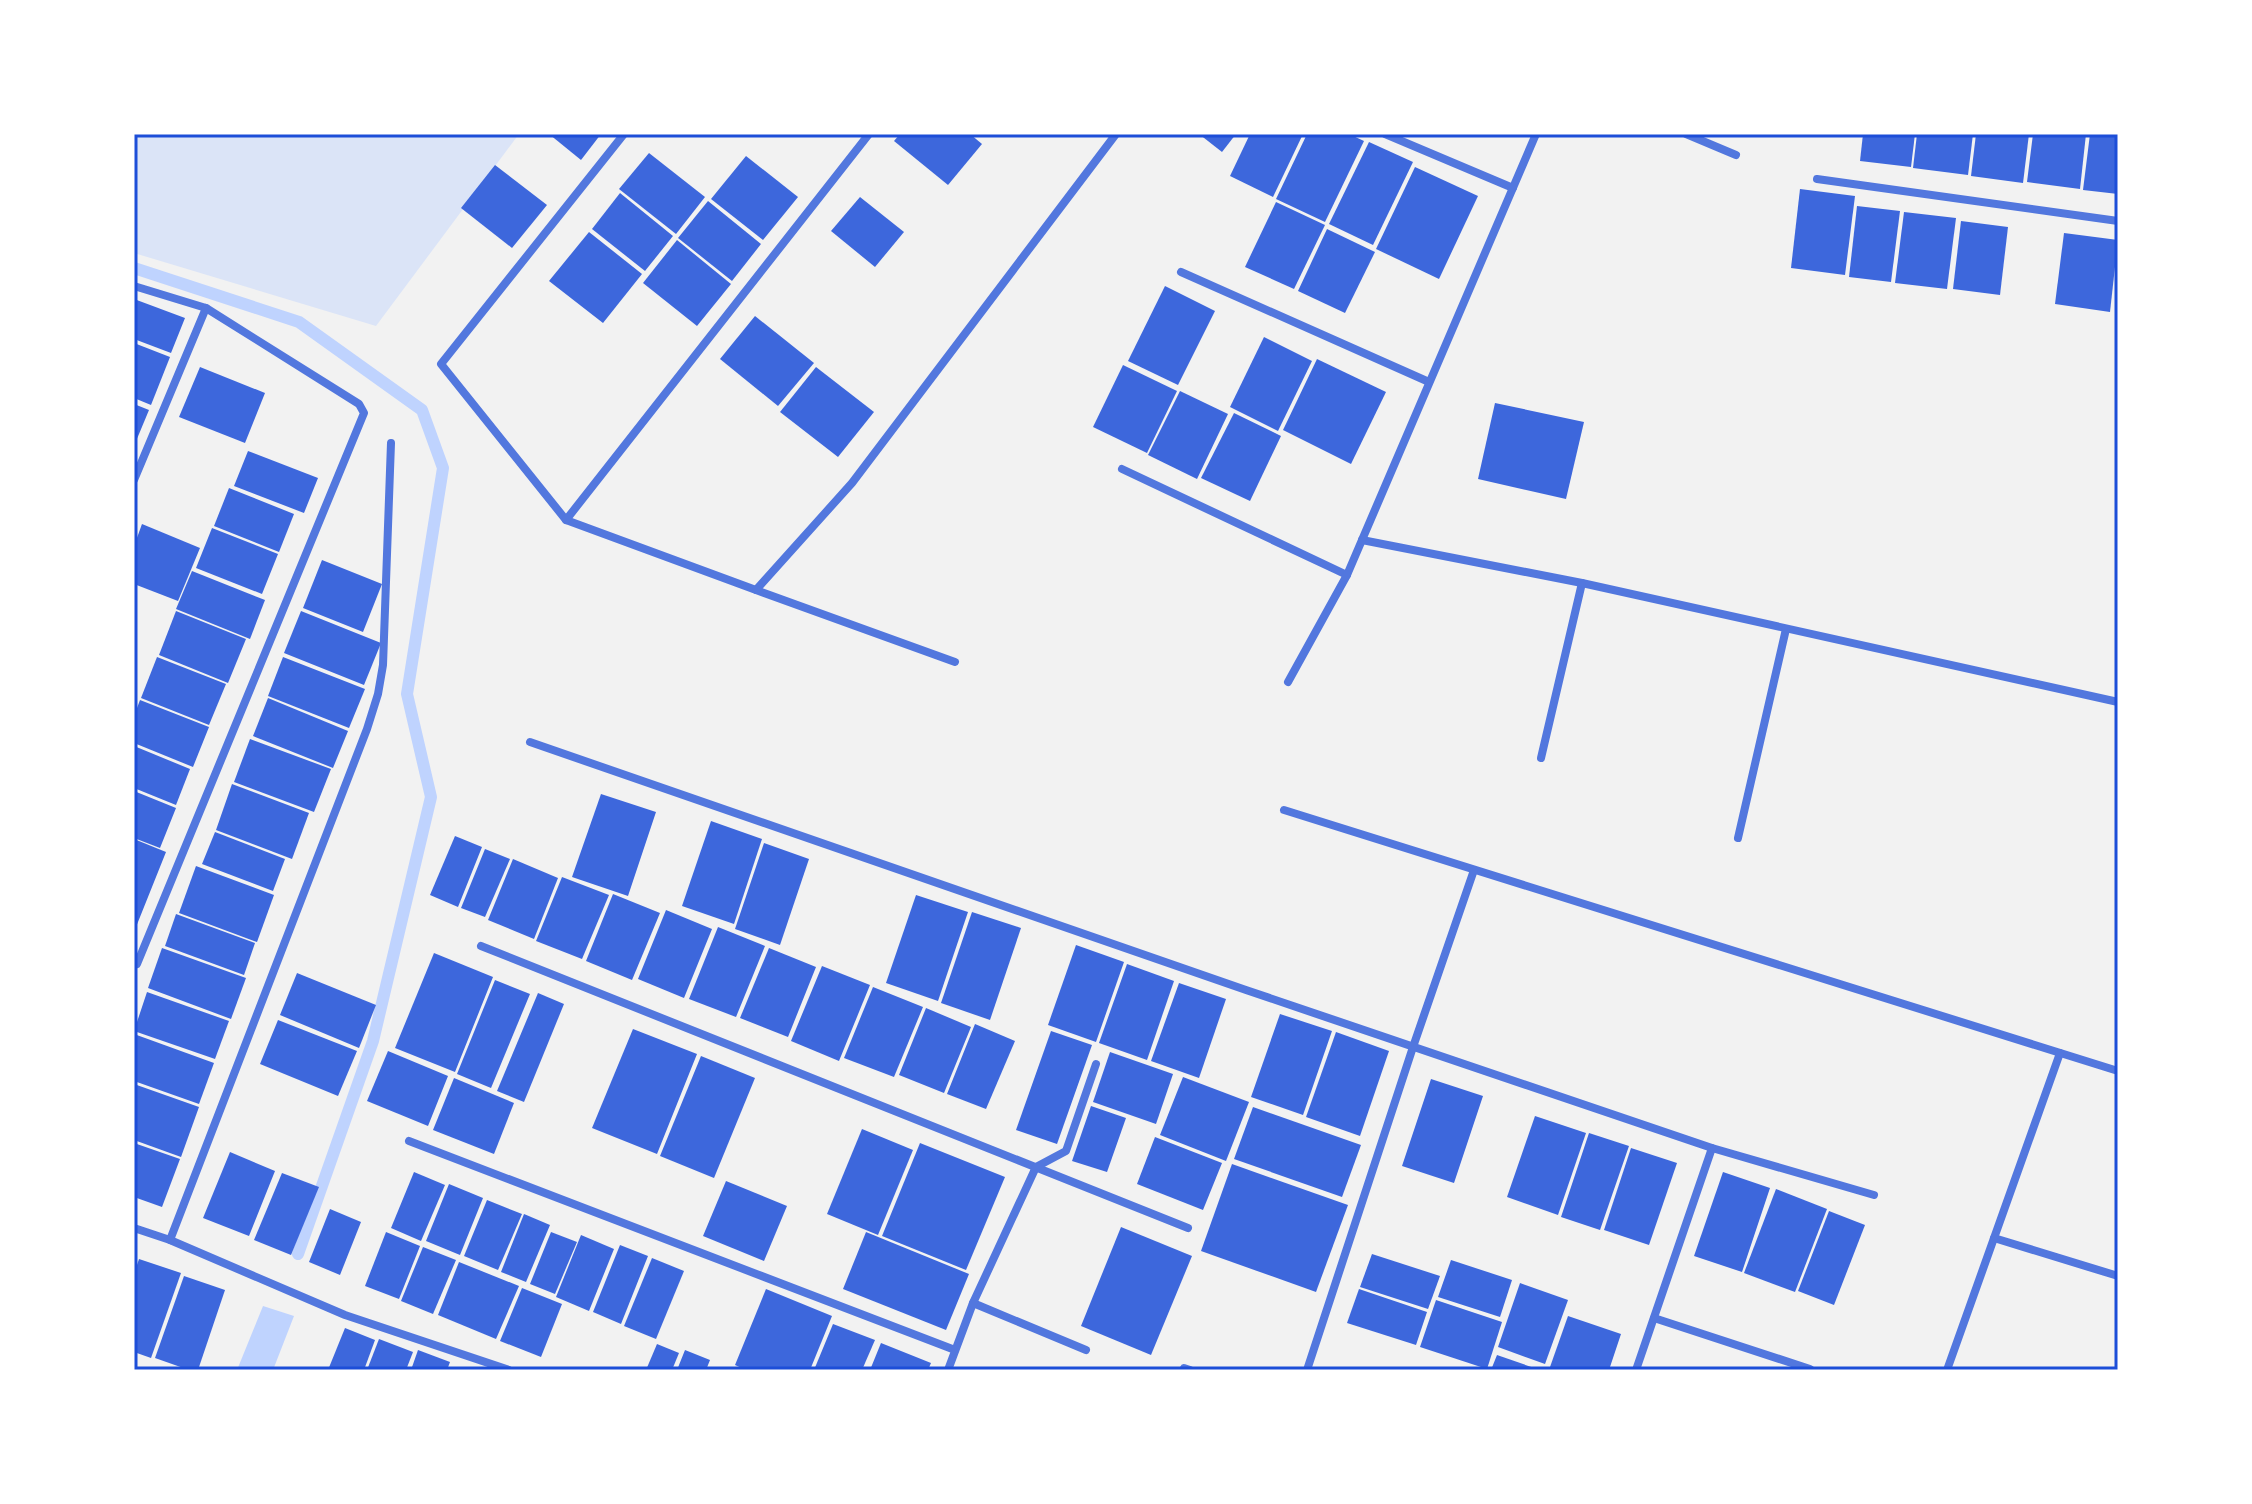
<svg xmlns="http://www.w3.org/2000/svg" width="2252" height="1504" font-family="'Source Sans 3',sans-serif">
	<rect width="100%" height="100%" fill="#f2f2f2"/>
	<!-- green -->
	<path fill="#dbe4f7" d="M134 134H519L376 326 134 253Z"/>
	<!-- water -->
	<path fill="#bfd3fe" d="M263 1306 294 1316 273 1370H237Z"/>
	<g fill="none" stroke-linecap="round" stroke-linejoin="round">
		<!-- stream -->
		<path stroke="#bfd3fe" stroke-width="12" d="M134 268 299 322 422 410 443 468 407 694 431 797 373 1041 298 1254"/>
	</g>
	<!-- building -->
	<g fill="#3d67dc">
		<path d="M549 134H601L581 160Z"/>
		<path d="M900 134H970L982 144 948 185 894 141Z"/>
		<path d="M1199 134H1236L1222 152Z"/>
		<path d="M1250 134H1303L1273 197 1230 176Z"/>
		<path d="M1307 134H1349L1364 141 1325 222 1276 199Z"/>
		<path d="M1863 134H1915L1911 167 1860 161Z"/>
		<path d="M1917 134H1973L1968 175 1913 168Z"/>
		<path d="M1976 134H2029L2023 183 1971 176Z"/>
		<path d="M2033 134H2086L2080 189 2027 182Z"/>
		<path d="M2090 134H2118V194L2083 190Z"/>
		<path d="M1369 142 1413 162 1373 245 1329 224Z"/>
		<path d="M649 153 705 197 676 234 619 189Z"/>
		<path d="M746 156 798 197 763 240 711 199Z"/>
		<path d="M495 165 547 205 512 248 461 208Z"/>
		<path d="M1415 167 1478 196 1439 279 1376 249Z"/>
		<path d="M1800 189 1855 196 1845 275 1791 268Z"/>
		<path d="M620 193 673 236 645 271 592 229Z"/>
		<path d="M860 197 904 232 875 267 831 231Z"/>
		<path d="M708 201 761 244 732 281 678 238Z"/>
		<path d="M1276 202 1325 225 1294 289 1245 267Z"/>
		<path d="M1857 206 1900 211 1891 282 1849 277Z"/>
		<path d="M1904 212 1956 218 1947 289 1895 283Z"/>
		<path d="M1961 221 2008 227 2000 295 1953 289Z"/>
		<path d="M1327 229 1375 252 1345 313 1298 291Z"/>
		<path d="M589 232 642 274 603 323 549 281Z"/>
		<path d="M2064 233 2118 240 2110 312 2055 304Z"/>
		<path d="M677 240 731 284 697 326 643 283Z"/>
		<path d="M1165 286 1215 311 1178 385 1128 361Z"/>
		<path d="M134 299 185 318 171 353 134 339Z"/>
		<path d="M755 316 814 363 778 406 720 359Z"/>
		<path d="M1264 337 1312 361 1278 431 1230 407Z"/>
		<path d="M134 343 170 357 151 405 134 398Z"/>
		<path d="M1317 359 1386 392 1351 464 1283 430Z"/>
		<path d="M1123 365 1177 391 1147 453 1093 427Z"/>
		<path d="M200 367 265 393 245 443 179 417Z"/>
		<path d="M816 367 874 412 838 457 780 412Z"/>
		<path d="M1180 391 1228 414 1197 479 1148 455Z"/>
		<path d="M1495 403 1584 422 1566 499 1478 479Z"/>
		<path d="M134 404 149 410 134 446Z"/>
		<path d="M1234 413 1281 436 1250 501 1201 478Z"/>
		<path d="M248 451 318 478 304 513 234 486Z"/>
		<path d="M229 488 294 514 279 552 214 526Z"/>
		<path d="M142 524 200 548 178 601 134 584V546Z"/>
		<path d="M212 528 278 554 262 594 196 568Z"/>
		<path d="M322 560 382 584 363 632 303 608Z"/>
		<path d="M192 571 265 600 250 639 176 609Z"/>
		<path d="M176 611 246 639 228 683 159 655Z"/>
		<path d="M301 611 381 643 364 685 284 653Z"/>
		<path d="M157 657 226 684 209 725 141 698Z"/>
		<path d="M283 657 365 689 349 728 268 696Z"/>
		<path d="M268 698 348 731 333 768 253 736Z"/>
		<path d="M140 700 209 727 193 767 134 743V716Z"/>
		<path d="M250 739 331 769 314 812 234 782Z"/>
		<path d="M134 746 190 769 176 805 134 788Z"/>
		<path d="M232 784 309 813 292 859 216 830Z"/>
		<path d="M134 791 176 808 160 848 134 838Z"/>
		<path d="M601 794 656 812 628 896 572 877Z"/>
		<path d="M711 821 762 839 734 924 682 906Z"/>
		<path d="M215 832 285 859 273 891 202 864Z"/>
		<path d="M455 836 482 847 458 907 430 895Z"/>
		<path d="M134 839 166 852 134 932Z"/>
		<path d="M764 843 809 859 780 945 735 929Z"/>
		<path d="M485 849 510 859 485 917 461 908Z"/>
		<path d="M513 859 558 878 534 939 488 920Z"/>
		<path d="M196 866 274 895 257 942 179 913Z"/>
		<path d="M562 877 609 895 582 959 536 941Z"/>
		<path d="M613 894 660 913 632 980 586 961Z"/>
		<path d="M916 895 968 912 938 1001 886 983Z"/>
		<path d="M666 910 712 929 684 998 638 979Z"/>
		<path d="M972 912 1021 928 990 1020 941 1003Z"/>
		<path d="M176 914 255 943 244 975 165 946Z"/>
		<path d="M718 927 765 946 736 1017 689 999Z"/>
		<path d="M1076 945 1124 962 1096 1042 1048 1025Z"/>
		<path d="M162 948 246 978 231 1019 148 988Z"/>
		<path d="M769 948 816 967 788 1037 740 1018Z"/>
		<path d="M434 953 493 977 455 1072 395 1048Z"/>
		<path d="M1127 964 1174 981 1147 1060 1099 1043Z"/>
		<path d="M822 966 870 985 839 1061 791 1041Z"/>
		<path d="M297 973 376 1005 359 1048 280 1015Z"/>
		<path d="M495 980 530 994 491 1088 457 1074Z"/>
		<path d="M1179 983 1226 999 1199 1078 1151 1061Z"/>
		<path d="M873 987 923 1007 894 1077 844 1058Z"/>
		<path d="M147 992 229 1021 215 1059 134 1031Z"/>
		<path d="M538 993 564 1004 524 1102 497 1091Z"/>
		<path d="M926 1008 971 1027 944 1093 899 1075Z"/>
		<path d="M1280 1014 1332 1031 1303 1115 1251 1097Z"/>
		<path d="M278 1020 357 1051 338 1096 260 1064Z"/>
		<path d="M975 1024 1015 1041 986 1109 947 1094Z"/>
		<path d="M633 1029 697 1054 657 1154 592 1128Z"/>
		<path d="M1051 1031 1092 1045 1057 1144 1016 1130Z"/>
		<path d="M1336 1032 1389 1051 1360 1136 1306 1117Z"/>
		<path d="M134 1034 214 1063 199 1104 134 1081Z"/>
		<path d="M388 1051 448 1076 428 1126 367 1101Z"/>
		<path d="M1110 1052 1173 1074 1156 1124 1093 1102Z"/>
		<path d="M701 1056 755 1078 714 1178 660 1156Z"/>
		<path d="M1183 1077 1249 1102 1226 1161 1160 1135Z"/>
		<path d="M454 1078 514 1103 494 1154 433 1130Z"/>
		<path d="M1431 1079 1483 1096 1454 1183 1402 1166Z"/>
		<path d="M134 1084 199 1107 181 1157 134 1140Z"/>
		<path d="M1091 1106 1126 1118 1107 1172 1072 1161Z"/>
		<path d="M1253 1107 1361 1145 1342 1197 1234 1159Z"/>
		<path d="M1535 1116 1586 1133 1558 1215 1507 1197Z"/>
		<path d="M862 1129 913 1150 878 1235 827 1214Z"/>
		<path d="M1589 1133 1629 1146 1600 1230 1561 1217Z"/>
		<path d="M1155 1137 1222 1163 1203 1210 1137 1184Z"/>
		<path d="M134 1143 180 1159 162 1207 134 1197Z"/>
		<path d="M920 1143 1005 1177 966 1270 882 1236Z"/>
		<path d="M1631 1148 1677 1163 1649 1245 1604 1230Z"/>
		<path d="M230 1152 275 1171 249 1236 203 1218Z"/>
		<path d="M1232 1164 1348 1205 1316 1292 1201 1251Z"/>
		<path d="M414 1172 445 1185 421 1241 391 1228Z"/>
		<path d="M1723 1172 1770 1188 1742 1272 1694 1256Z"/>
		<path d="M282 1173 319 1187 291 1255 254 1240Z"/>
		<path d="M726 1181 787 1206 764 1261 703 1236Z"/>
		<path d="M449 1184 483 1198 460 1255 426 1241Z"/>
		<path d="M1776 1189 1827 1209 1795 1292 1744 1273Z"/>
		<path d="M487 1200 522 1214 498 1270 464 1256Z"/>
		<path d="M330 1209 361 1222 340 1275 309 1262Z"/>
		<path d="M1829 1211 1865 1225 1834 1305 1798 1291Z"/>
		<path d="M524 1214 550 1225 526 1282 501 1272Z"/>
		<path d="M1121 1227 1192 1256 1151 1355 1081 1326Z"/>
		<path d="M386 1232 420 1246 399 1299 365 1286Z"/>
		<path d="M551 1232 577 1242 555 1294 530 1284Z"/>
		<path d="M866 1232 969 1274 946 1330 843 1289Z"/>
		<path d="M581 1235 614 1249 589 1311 556 1297Z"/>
		<path d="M620 1245 648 1256 621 1324 593 1312Z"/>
		<path d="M423 1247 456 1260 433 1314 401 1301Z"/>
		<path d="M1372 1254 1440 1276 1428 1309 1360 1287Z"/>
		<path d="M652 1258 684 1271 656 1339 624 1326Z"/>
		<path d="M139 1259 181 1273 151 1358 134 1352V1274Z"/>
		<path d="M1451 1260 1512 1280 1500 1317 1438 1297Z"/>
		<path d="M459 1262 519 1286 496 1339 438 1315Z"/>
		<path d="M184 1276 225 1290 198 1370H189L155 1358Z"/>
		<path d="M1520 1283 1568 1300 1545 1364 1498 1347Z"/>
		<path d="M522 1288 562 1304 541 1357 500 1341Z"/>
		<path d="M766 1289 832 1316 810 1370H746L735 1365Z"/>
		<path d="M1359 1289 1427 1312 1416 1345 1347 1323Z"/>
		<path d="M1436 1300 1502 1322 1487 1369 1420 1347Z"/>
		<path d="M1568 1316 1621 1334 1609 1370H1558L1550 1367Z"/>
		<path d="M833 1324 875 1340 862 1370H814Z"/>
		<path d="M345 1328 375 1340 364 1370H328Z"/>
		<path d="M379 1339 413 1352 406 1370H367Z"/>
		<path d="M881 1343 931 1363 928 1370H870Z"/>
		<path d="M657 1344 679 1353 672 1370H646Z"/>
		<path d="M418 1350 450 1362 447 1370H411Z"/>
		<path d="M685 1350 710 1360 706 1370H677Z"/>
		<path d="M1497 1355 1540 1370H1491Z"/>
	</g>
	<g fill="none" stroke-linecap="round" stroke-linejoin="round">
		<!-- minor -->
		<g stroke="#5277de" stroke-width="8">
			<path d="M624 134 441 364 566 520 756 590 852 483 1116 134"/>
			<path d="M1385 134 1513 188"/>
			<path d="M1686 134 1736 155"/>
			<path d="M1817 179 2118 221"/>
			<path d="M1181 272 1429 382"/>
			<path d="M134 286 206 308 359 404 364 413 137 964"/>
			<path d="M1122 469 1347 575"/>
			<path d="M134 480 206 308"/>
			<path d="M566 520 869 134"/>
			<path d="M1362 540 1582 583 2118 702"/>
			<path d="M756 590 955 662"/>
			<path d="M1288 682 1347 575 1536 134"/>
			<path d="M530 742 1246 990 1712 1148 1636 1370"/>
			<path d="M1541 758 1582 583"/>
			<path d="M1284 810 2118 1071"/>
			<path d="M1738 838 1786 629"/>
			<path d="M481 946 1188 1228"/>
			<path d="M409 1141 955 1350"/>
			<path d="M1712 1148 1874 1195"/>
			<path d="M134 1228 170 1240 345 1315 509 1370"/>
			<path d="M1994 1238 2118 1276"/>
			<path d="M170 1240 367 729 378 694 383 665 391 443"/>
			<path d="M973 1303 1086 1350"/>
			<path d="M1654 1318 1810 1369"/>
			<path d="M1184 1368 1190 1370"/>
			<path d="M948 1370 973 1303 1036 1167 1066 1151 1096 1064"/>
			<path d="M1307 1370 1413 1047 1474 870"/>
			<path d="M1947 1370 2060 1053"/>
		</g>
	</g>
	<!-- border -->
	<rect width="2252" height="1504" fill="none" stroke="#ffffff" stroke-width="272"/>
	<rect x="136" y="136" width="1980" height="1232" fill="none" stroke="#1d4ed8" stroke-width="3"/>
</svg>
